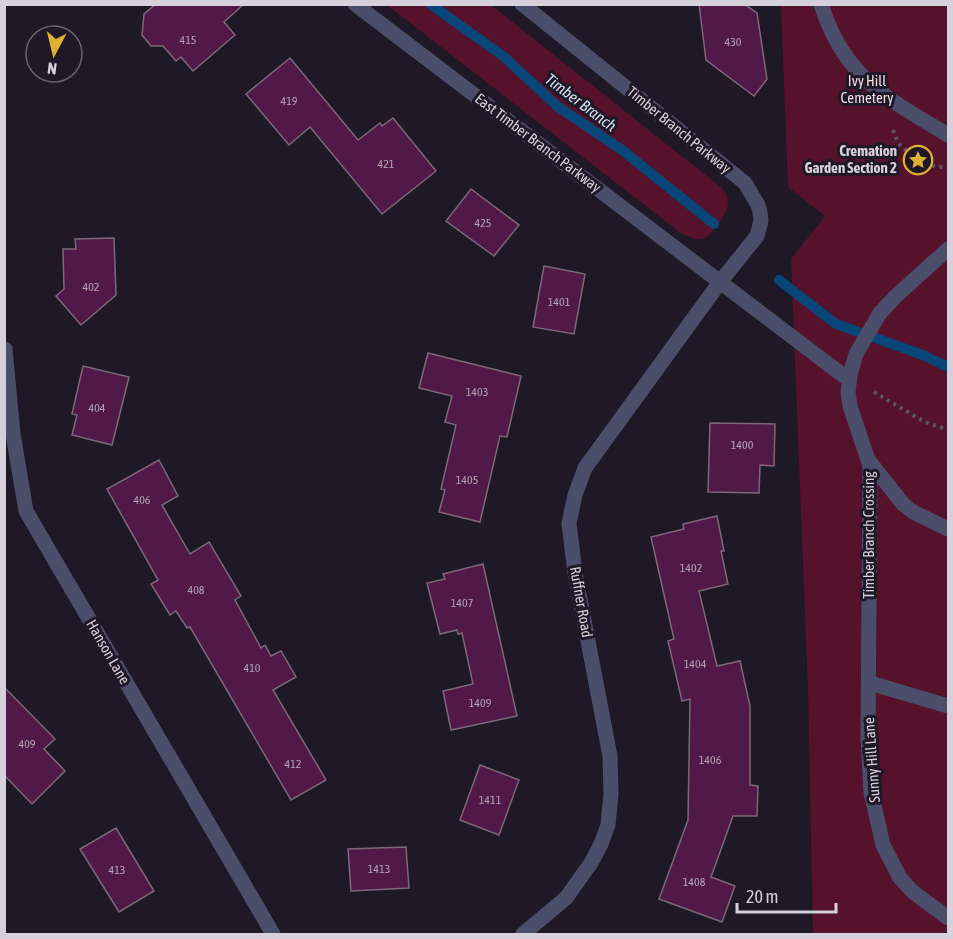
<svg xmlns="http://www.w3.org/2000/svg" width="953" height="939" font-family="'Asap Condensed',sans-serif">
	<rect width="100%" height="100%" fill="#1f1826"/>
	<!-- green -->
	<g fill="#56112b">
		<path d="M387 5H491L722 188C734 203 726 214 716 227 712 232 708 238 701 239 695 240 688 236 682 234Z"/>
		<path d="M781 5H948V934H813L808 691 791 259 825 216 788 187Z"/>
	</g>
	<g fill="none" stroke-linecap="round" stroke-linejoin="round">
		<!-- stream -->
		<g stroke="#074678" stroke-width="10">
			<path d="M430 4 503 56 557 106 622 150 714 224"/>
			<path d="M779 280 836 324 923 355 948 367"/>
		</g>
	</g>
	<!-- building -->
	<g fill="#511948" stroke="#7b6977" stroke-width="1.5">
		<path d="M156 4H244L224 22 235 35 193 71 181 57 176 61 163 46H151L142 35 144 14Z"/>
		<path d="M699 4H744L757 13 767 79 754 96 706 60Z"/>
		<path d="M290 58 358 140 380 123 382 126 393 118 436 171 382 214 310 127 289 145 246 94Z"/>
		<path d="M471 189 519 225 494 256 446 221Z"/>
		<path d="M114 238 116 295 81 325 56 296 64 289 63 249H76L75 239Z"/>
		<path d="M544 266 585 274 574 334 533 327Z"/>
		<path d="M428 353 521 376 507 437 500 436 480 522 439 512 445 490 441 489 456 425 445 422 452 396 419 388Z"/>
		<path d="M83 366 129 377 112 445 72 435 77 415 72 414Z"/>
		<path d="M710 423 775 424 774 466 760 465 759 493 708 492Z"/>
		<path d="M159 460 178 496 162 505 190 554 209 542 241 596 235 600 261 648 265 645 271 656 281 651 296 677 273 690 326 780 291 800 190 627 187 628 176 611 170 615 151 584 158 580 107 489Z"/>
		<path d="M717 516 724 551H721L728 584 699 591 717 666 740 661 750 706V785L758 786 757 816H733L711 877 735 886 722 922 659 899 688 820 690 699 682 701 668 641 674 639 651 537 684 529 683 524Z"/>
		<path d="M483 564 517 716 451 730 443 691 473 684 462 633 458 634 457 630 440 634 427 583 445 579 443 574Z"/>
		<path d="M4 687 55 739 44 749 65 771 32 804 4 775Z"/>
		<path d="M480 765 519 780 499 835 460 820Z"/>
		<path d="M116 828 154 891 119 912 80 849Z"/>
		<path d="M406 847 409 888 351 891 348 849Z"/>
	</g>
	<g fill="none" stroke-linecap="round" stroke-linejoin="round">
		<!-- path -->
		<g stroke="#5c5662" stroke-width="4" stroke-dasharray="3 4.5" stroke-linecap="butt">
			<path d="M893 130 898 143 911 155"/>
			<circle cx="918" cy="159" r="8"/>
			<path d="M925 163 937 167H948"/>
			<path d="M874 392 923 421 948 430"/>
		</g>
		<!-- lane -->
		<g stroke="#4b4e6b" stroke-width="15">
			<path d="M821 4C844 78 887 98 948 135"/>
			<path d="M948 249 896 296 880 313 856 354 850 375 848 392 850 406 870 466 868 739 871 792 883 845 900 878 913 892 948 918"/>
			<path d="M720 282 849 380"/>
			<path d="M869 461 903 504 913 512 948 529"/>
			<path d="M870 683 948 706"/>
		</g>
		<!-- street -->
		<g stroke="#4b4e6b" stroke-width="15">
			<path d="M355 4 720 282"/>
			<path d="M522 4 745 183 758 205 760 212 761 221 757 236 720 282 585 468 575 495 569 523 575 573 610 756 611 794 608 825 601 844 591 863 566 898 523 934"/>
			<path d="M5 349 13 434 26 511 273 934"/>
		</g>
	</g>
	<!-- icons -->
	<defs>
		<g id="sight-ring" transform="scale(1.5)"><circle r="9.5" fill="#1f1826" stroke="#deb133" stroke-width="1.5"/><path d="M0-6L1.8-2.2L6-1.7L2.9 1.2L3.7 5.4L0 3.3L-3.7 5.4L-2.9 1.2L-6-1.7L-1.8-2.2Z" fill="#deb133"/></g>
	</defs>
	<g fill-rule="evenodd">
		<use href="#sight-ring" x="918" y="160"/>
	</g>
	<g text-anchor="middle" stroke-width="6" stroke-linejoin="round" paint-order="stroke">
		<!-- number labels -->
		<g font-size="12" fill="#b4a2b6">
			<text x="188" y="44">415</text>
			<text x="733" y="46">430</text>
			<text x="289" y="105">419</text>
			<text x="386" y="168">421</text>
			<text x="483" y="227">425</text>
			<text x="91" y="291">402</text>
			<text x="559" y="306">1401</text>
			<text x="477" y="396">1403</text>
			<text x="97" y="412">404</text>
			<text x="742" y="449">1400</text>
			<text x="467" y="484">1405</text>
			<text x="142" y="504">406</text>
			<text x="691" y="572">1402</text>
			<text x="196" y="594">408</text>
			<text x="462" y="607">1407</text>
			<text x="695" y="668">1404</text>
			<text x="252" y="672">410</text>
			<text x="480" y="707">1409</text>
			<text x="27" y="748">409</text>
			<text x="710" y="764">1406</text>
			<text x="293" y="768">412</text>
			<text x="490" y="804">1411</text>
			<text x="379" y="873">1413</text>
			<text x="117" y="874">413</text>
			<text x="694" y="886">1408</text>
		</g>
		<!-- park labels -->
		<g font-size="15" fill="#f2dbe0" stroke="#1f1826">
			<text x="867" y="86">Ivy Hill<tspan x="867" dy="17">Cemetery</tspan></text>
		</g>
		<!-- street labels -->
		<g font-size="15" fill="#d5d0da" stroke="#1f1826">
			<text transform="translate(679 130) rotate(39)" y="5">Timber Branch Parkway</text>
			<text transform="translate(538 143) rotate(37)" y="5">East Timber Branch Parkway</text>
			<text transform="translate(869 535) rotate(-90)" y="5">Timber Branch Crossing</text>
			<text transform="translate(581 602) rotate(80)" y="5">Ruffner Road</text>
			<text transform="translate(108 652) rotate(60)" y="5">Hanson Lane</text>
			<text transform="translate(872 760) rotate(-94)" y="5">Sunny Hill Lane</text>
		</g>
		<!-- poi labels -->
		<g font-size="15" font-weight="bold" fill="#d5d0da" stroke="#1f1826" text-anchor="end">
			<text x="897" y="156">Cremation<tspan x="897" dy="17">Garden Section 2</tspan></text>
		</g>
		<!-- water labels -->
		<g font-size="16" font-style="italic" fill="#d0dfef" stroke="#1f1826">
			<text transform="translate(581 102) rotate(37)" y="6">Timber Branch</text>
		</g>
	</g>
	<!-- border -->
	<rect width="953" height="939" fill="none" stroke="#d5d0da" stroke-width="12"/>
	<!-- north arrow -->
	<g transform="translate(54 54) rotate(187)"><circle r="28" fill="#1f1826" stroke="#68626e" stroke-width="1.5"/>
	<path d="M0-4.5L10 22L0 15L-10 22Z" fill="#deb133"/>
	<text y="-9" font-size="16" font-weight="bold" text-anchor="middle" fill="#d5d0da">N</text>
	</g>
	<!-- scale -->
	<path d="M737 903v9h99v-9" fill="none" stroke="#d5d0da" stroke-width="3"/>
	<text x="746" y="903" font-size="18" fill="#d5d0da" stroke="#1f1826" stroke-width="4.5" paint-order="stroke">20 m</text>
</svg>
